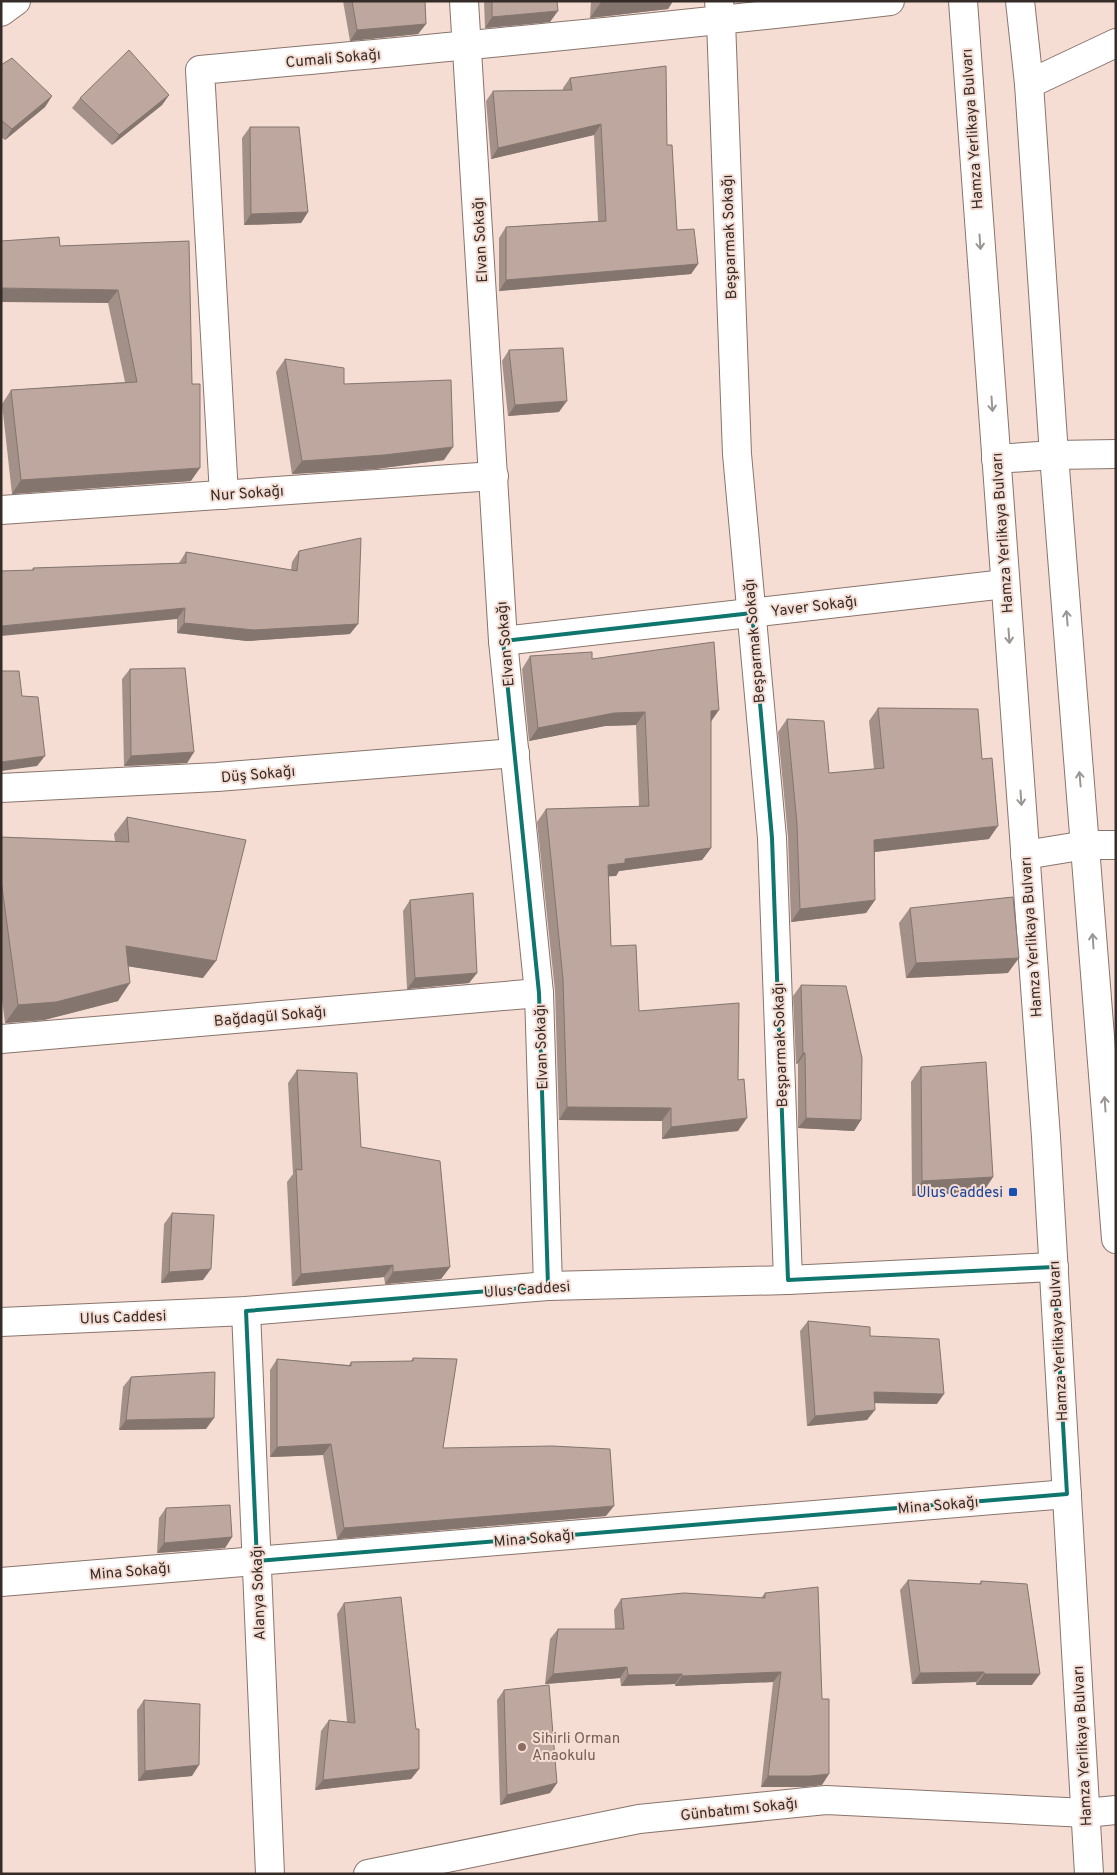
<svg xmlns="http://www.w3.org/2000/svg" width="1117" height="1875" font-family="Overpass,sans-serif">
	<rect width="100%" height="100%" fill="#f5ddd4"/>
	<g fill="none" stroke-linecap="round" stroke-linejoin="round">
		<!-- minor casing -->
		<g stroke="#89746c" stroke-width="30">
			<g id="minor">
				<path d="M464 1 503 641 539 993 548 1286"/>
				<path d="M719 1 721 21 737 454 772 838 788 1280"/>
				<path d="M1 12 16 1"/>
				<path d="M1029 84 1116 43"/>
				<path d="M996 459 1054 455 1116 454"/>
				<path d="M224 495 200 70C430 49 660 28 890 1"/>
				<path d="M1 510 494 476"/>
				<path d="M503 641 1005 584"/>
				<path d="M1 788 217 777 515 753"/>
				<path d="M1025 855 1086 845H1116"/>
				<path d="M1 1039 539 993"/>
				<path d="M246 1311 270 1874"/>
				<path d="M1 1322 246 1311 548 1286 788 1280 1054 1267"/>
				<path d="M1 1582 1067 1494"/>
				<path d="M368 1874 639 1819 826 1800 1086 1813 1116 1810"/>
			</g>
		</g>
		<!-- major casing -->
		<g stroke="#89746c" stroke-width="30">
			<g id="major">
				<path d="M963 1 1046 1137 1089 1874"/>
				<path d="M1020 1 1029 84 1054 455 1116 1239"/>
			</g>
		</g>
		<!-- minor -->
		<use href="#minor" stroke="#fff" stroke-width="28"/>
		<!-- major -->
		<use href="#major" stroke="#fff" stroke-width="28"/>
	</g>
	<!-- wall -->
	<g fill="#a39089">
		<path d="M343 1H425L426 24 418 34 350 41Z"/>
		<path d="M484 1H557L550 22 485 28Z"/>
		<path d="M591 1H673L668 9 590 18Z"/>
		<path d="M1 65 52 96 45 107 5 140 1 137Z"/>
		<path d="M570 78 667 145 677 230 698 264 691 274 499 291V238L506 227 598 221 594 135 491 159 486 101 493 91 563 90V88Z"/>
		<path d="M169 95 162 105 112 145 72 108 80 98Z"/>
		<path d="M250 127 308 212 301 223 244 225 242 138Z"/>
		<path d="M189 241 191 481 12 494 2 404 11 390 125 382 108 303 60 246Z"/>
		<path d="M509 350 559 412 508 416 502 361Z"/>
		<path d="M285 359 344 384 444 460 375 469 292 474 276 372Z"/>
		<path d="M299 551 350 634 247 641 177 633V619L32 570 33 568 179 563 186 552 291 570 292 562Z"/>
		<path d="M530 656 592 659 711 721V848L702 860 619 871 616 876H608L611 946 639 1011 738 1080V1131L662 1139V1121L559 1120 555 991 537 822 546 809 639 806 636 725 605 726 529 741 522 669Z"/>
		<path d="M130 669 194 752 187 763 124 766 122 679Z"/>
		<path d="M878 708 982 759 989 839 875 852V900L866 913 791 922 788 837 778 732 787 719 829 773 874 769 869 721Z"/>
		<path d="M127 817 203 978 128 966 118 1001 44 1020 5 1023 1 992V837L115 841 114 834Z"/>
		<path d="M410 900 477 973 469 983 407 989 403 911Z"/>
		<path d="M910 908 1008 973 906 978 899 923Z"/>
		<path d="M801 985 861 1120 854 1131 798 1128V1063L796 1064 793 996Z"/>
		<path d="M921 1067 993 1177 983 1192 912 1196 911 1082Z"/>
		<path d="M297 1070 361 1147 450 1267 441 1279 385 1284 384 1277 292 1286 287 1182 293 1174 288 1083Z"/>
		<path d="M172 1213 203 1280 161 1283 164 1224Z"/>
		<path d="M808 1321 870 1336 937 1404 874 1403 867 1420 807 1426 800 1331Z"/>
		<path d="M413 1358 443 1448 606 1516 337 1539 323 1455 270 1457V1370L277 1359 349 1365 351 1362 411 1361Z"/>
		<path d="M131 1377 206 1429 119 1430 123 1387Z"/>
		<path d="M166 1508 232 1537 225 1548 157 1553 159 1518Z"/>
		<path d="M908 1580 979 1584 981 1581 1032 1685H976V1682L912 1684 900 1590Z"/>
		<path d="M765 1593 822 1785 803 1787H761L773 1682 675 1686V1684L621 1686 620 1678 545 1684 550 1639 558 1629H615L614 1610 621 1599 761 1598Z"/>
		<path d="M344 1603 419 1769 411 1779 315 1790 321 1731 329 1720 347 1722 337 1614Z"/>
		<path d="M504 1690 557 1783 550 1793 500 1805 497 1700Z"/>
		<path d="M144 1700 192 1776 138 1781 137 1710Z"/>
	</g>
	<!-- shaded-wall -->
	<g fill="#84756f">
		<path d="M611 1H673L668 9 590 18 601 2Z"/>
		<path d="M558 11 550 22 485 28 492 17Z"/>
		<path d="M426 24 418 34 350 41 357 30Z"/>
		<path d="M169 95 162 105 112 145 119 135Z"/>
		<path d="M52 96 45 107 5 140 12 129Z"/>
		<path d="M601 124 594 135 491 159 498 148Z"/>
		<path d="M308 212 301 223 244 225 251 214Z"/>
		<path d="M698 264 691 274 499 291 506 280Z"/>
		<path d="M1 288 118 290 108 303 1 302Z"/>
		<path d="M567 401 559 412 508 416 515 405Z"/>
		<path d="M453 447 444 460 375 469 292 474 302 461Z"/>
		<path d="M200 468 191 481 12 494 21 480Z"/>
		<path d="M185 608 177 619 1 636V626Z"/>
		<path d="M184 623 358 624 350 634 247 641 177 633Z"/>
		<path d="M719 710 710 723 711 711Z"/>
		<path d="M645 712 636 725 605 726 529 741 538 728 614 713Z"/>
		<path d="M194 752 187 763 124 766 131 756Z"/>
		<path d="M45 756 37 766 1 771V762Z"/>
		<path d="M998 826 989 839 865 853 874 840Z"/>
		<path d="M711 848 702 860 619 871 616 876 599 877 608 865 625 859Z"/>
		<path d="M875 900 866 913 791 922 800 909Z"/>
		<path d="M126 946 216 961 203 978 113 964Z"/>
		<path d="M1019 958 1008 973 906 978 916 963Z"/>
		<path d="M477 973 469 983 407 989 415 978Z"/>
		<path d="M130 983 118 1001 44 1020 5 1023 18 1005Z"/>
		<path d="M803 1053H805L798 1063 796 1064Z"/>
		<path d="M567 1107 671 1108 662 1121 559 1120Z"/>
		<path d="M747 1118 738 1131 662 1139 671 1127Z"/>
		<path d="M806 1118 861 1120 854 1131 798 1128Z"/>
		<path d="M993 1177 983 1192 912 1196 922 1181Z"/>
		<path d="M393 1265 384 1277 292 1286 301 1274Z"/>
		<path d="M450 1267 441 1279 385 1284 393 1272Z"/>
		<path d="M211 1269 203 1280 161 1283 169 1272Z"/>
		<path d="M874 1392 944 1394 937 1404 866 1403Z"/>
		<path d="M875 1410 867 1420 807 1426 815 1416Z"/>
		<path d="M214 1418 206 1429 119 1430 126 1420Z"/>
		<path d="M331 1444 323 1455 270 1457 277 1447Z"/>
		<path d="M614 1506 606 1516 337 1539 344 1528Z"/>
		<path d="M232 1537 225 1548 157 1553 164 1543Z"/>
		<path d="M627 1667 620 1678 545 1684 553 1674Z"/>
		<path d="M781 1672 773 1682 675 1686 682 1676Z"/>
		<path d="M984 1672 976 1682 912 1684 920 1673Z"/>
		<path d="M682 1674 675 1684 621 1686 628 1675Z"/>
		<path d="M984 1674H1040L1032 1685H976Z"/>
		<path d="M199 1765 192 1776 138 1781 145 1771Z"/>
		<path d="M419 1769 411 1779 315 1790 323 1780Z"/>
		<path d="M829 1774 822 1785 803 1787H761L768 1776Z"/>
		<path d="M557 1783 550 1793 500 1805 507 1795Z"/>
	</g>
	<!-- building -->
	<g fill="#bda79f" stroke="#84756f">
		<path d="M352 1H425L426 24 357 30Z"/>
		<path d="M492 1H557L558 11 492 17Z"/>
		<path d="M129 50 169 95 119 135 80 98Z"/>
		<path d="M12 58 52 96 12 129 1 120V65Z"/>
		<path d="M666 66 667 145H672L677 230 694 229 698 264 506 280V227L606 221 601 124 498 148 493 91 572 90 570 78Z"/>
		<path d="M250 127H299L308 212 251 214Z"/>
		<path d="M59 237 60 246 189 241 192 384H200V468L21 480 11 390 137 382 118 290 1 288V241Z"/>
		<path d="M563 348 567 401 515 405 509 350Z"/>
		<path d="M285 359 344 368V384L451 380 453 447 384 455 302 461Z"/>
		<path d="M361 538 358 624 254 630 184 623 185 608 1 626V571L34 570 33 568 186 563V552L297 571 299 551Z"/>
		<path d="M714 642 719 710 711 711V848L625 859V863L608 865 611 946 636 945 639 1011 739 1003 738 1080 744 1079 747 1118 671 1127V1108L567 1107 563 979 546 809 649 806 645 712 614 713 538 728 530 656 592 652V659Z"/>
		<path d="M185 668 194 752 131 756 130 669Z"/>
		<path d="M1 671H19L22 696 38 697 45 756 1 762Z"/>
		<path d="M878 708 978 709 982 759 992 758 998 826 874 840 875 900 800 909 797 824 787 719 824 721 829 773 884 768Z"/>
		<path d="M127 817 246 840 216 961 126 946 130 983 56 1002 18 1005 1 880V837L129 842Z"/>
		<path d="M473 893 477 973 415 978 410 900Z"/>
		<path d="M1013 897 1019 958 916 963 910 908Z"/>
		<path d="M801 985 846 986 862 1058 861 1120 806 1118 805 1053H803Z"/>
		<path d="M986 1062 993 1177 922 1181 921 1067Z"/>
		<path d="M297 1070 357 1073 361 1147 440 1161 450 1267 393 1272V1265L301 1274 296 1169 302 1170Z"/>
		<path d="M172 1213 214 1215 211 1269 169 1272Z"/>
		<path d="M808 1321 870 1327V1336L939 1339 944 1394 874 1392 875 1410 815 1416Z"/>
		<path d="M413 1358 457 1359 443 1448 552 1446 610 1449 614 1506 344 1528 331 1444 277 1447V1359L351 1366V1362L413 1361Z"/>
		<path d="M215 1372 214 1418 126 1420 131 1377Z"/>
		<path d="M230 1505 232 1537 164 1543 166 1508Z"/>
		<path d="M908 1580 981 1584V1581L1027 1584 1040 1674H984V1672L920 1673Z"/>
		<path d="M818 1587 822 1699H829V1774L810 1776H768L781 1672 682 1676V1674L628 1675 627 1667 553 1674 558 1629H624L621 1599 684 1593 765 1598V1593Z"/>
		<path d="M401 1597 416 1729H419V1769L323 1780 329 1720 355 1723 344 1603Z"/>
		<path d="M549 1685 557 1783 507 1795 504 1690Z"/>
		<path d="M144 1700 200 1704 199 1765 145 1771Z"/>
	</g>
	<!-- one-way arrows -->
	<defs><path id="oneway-shaft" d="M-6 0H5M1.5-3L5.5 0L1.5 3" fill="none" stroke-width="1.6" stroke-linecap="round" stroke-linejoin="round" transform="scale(1.25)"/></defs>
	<g stroke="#9a9694">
		<use href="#oneway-shaft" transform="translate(980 242) rotate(86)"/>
		<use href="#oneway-shaft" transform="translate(992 404) rotate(86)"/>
		<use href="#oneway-shaft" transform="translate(1067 618) rotate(-95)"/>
		<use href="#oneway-shaft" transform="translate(1009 636) rotate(86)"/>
		<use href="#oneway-shaft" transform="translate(1080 779) rotate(-95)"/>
		<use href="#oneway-shaft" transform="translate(1021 798) rotate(86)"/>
		<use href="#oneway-shaft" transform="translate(1093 941) rotate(-94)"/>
		<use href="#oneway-shaft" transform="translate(1105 1104) rotate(-94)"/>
	</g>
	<!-- marked area -->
	<path fill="none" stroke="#0f766e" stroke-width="4" stroke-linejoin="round" d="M752 613 772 838 788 1280 1054 1267 1067 1494 257 1561 246 1311 548 1286 539 993 503 641Z"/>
	<!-- markers -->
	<rect fill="#1a4fb4" stroke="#f5ddd4" stroke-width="2" x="1008" y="1187" width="10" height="10" rx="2.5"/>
	<circle fill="#8d6e63" stroke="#f5ddd4" stroke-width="2" cx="522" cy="1747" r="5"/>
	<g text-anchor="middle" stroke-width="4" stroke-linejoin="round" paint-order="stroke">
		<!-- street labels -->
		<g font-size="15" fill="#352c28" stroke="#f5ddd4">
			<text transform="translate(333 58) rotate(-5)" y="5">Cumali Sokağı</text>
			<text transform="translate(972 129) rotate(-94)" y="5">Hamza Yerlikaya Bulvarı</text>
			<text transform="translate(729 237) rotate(-92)" y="5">Beşparmak Sokağı</text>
			<text transform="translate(480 240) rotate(-93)" y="5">Elvan Sokağı</text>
			<text transform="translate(247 493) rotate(-4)" y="5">Nur Sokağı</text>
			<text transform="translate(1002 533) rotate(-94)" y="5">Hamza Yerlikaya Bulvarı</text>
			<text transform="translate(814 606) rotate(-7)" y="5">Yaver Sokağı</text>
			<text transform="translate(754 641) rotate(-95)" y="5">Beşparmak Sokağı</text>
			<text transform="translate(505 644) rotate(-95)" y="5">Elvan Sokağı</text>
			<text transform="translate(258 774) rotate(-5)" y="5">Düş Sokağı</text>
			<text transform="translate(1031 937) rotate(-94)" y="5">Hamza Yerlikaya Bulvarı</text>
			<text transform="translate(270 1016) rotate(-5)" y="5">Bağdagül Sokağı</text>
			<text transform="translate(780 1045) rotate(-92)" y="5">Beşparmak Sokağı</text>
			<text transform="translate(541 1047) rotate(-92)" y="5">Elvan Sokağı</text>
			<text transform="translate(527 1289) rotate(-4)" y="5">Ulus Caddesi</text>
			<text transform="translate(123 1317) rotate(-2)" y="5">Ulus Caddesi</text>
			<text transform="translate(1058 1341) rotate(-93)" y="5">Hamza Yerlikaya Bulvarı</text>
			<text transform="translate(938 1505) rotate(-5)" y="5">Mina Sokağı</text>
			<text transform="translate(534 1538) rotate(-5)" y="5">Mina Sokağı</text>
			<text transform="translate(130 1571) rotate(-5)" y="5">Mina Sokağı</text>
			<text transform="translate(258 1593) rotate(-92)" y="5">Alanya Sokağı</text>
			<text transform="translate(1082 1746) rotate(-93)" y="5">Hamza Yerlikaya Bulvarı</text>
			<text transform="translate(739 1809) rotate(-6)" y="5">Günbatımı Sokağı</text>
		</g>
		<!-- transit labels -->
		<g font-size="15" fill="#164399" stroke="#f5ddd4" text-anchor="end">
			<text x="1003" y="1197">Ulus Caddesi</text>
		</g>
		<!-- education labels -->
		<g font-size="15" fill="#785e54" stroke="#f5ddd4" text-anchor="start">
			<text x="532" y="1743">Sihirli Orman<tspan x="532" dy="17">Anaokulu</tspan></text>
		</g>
	</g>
	<!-- border -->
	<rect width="1117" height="1875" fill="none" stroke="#352c28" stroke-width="5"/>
</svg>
